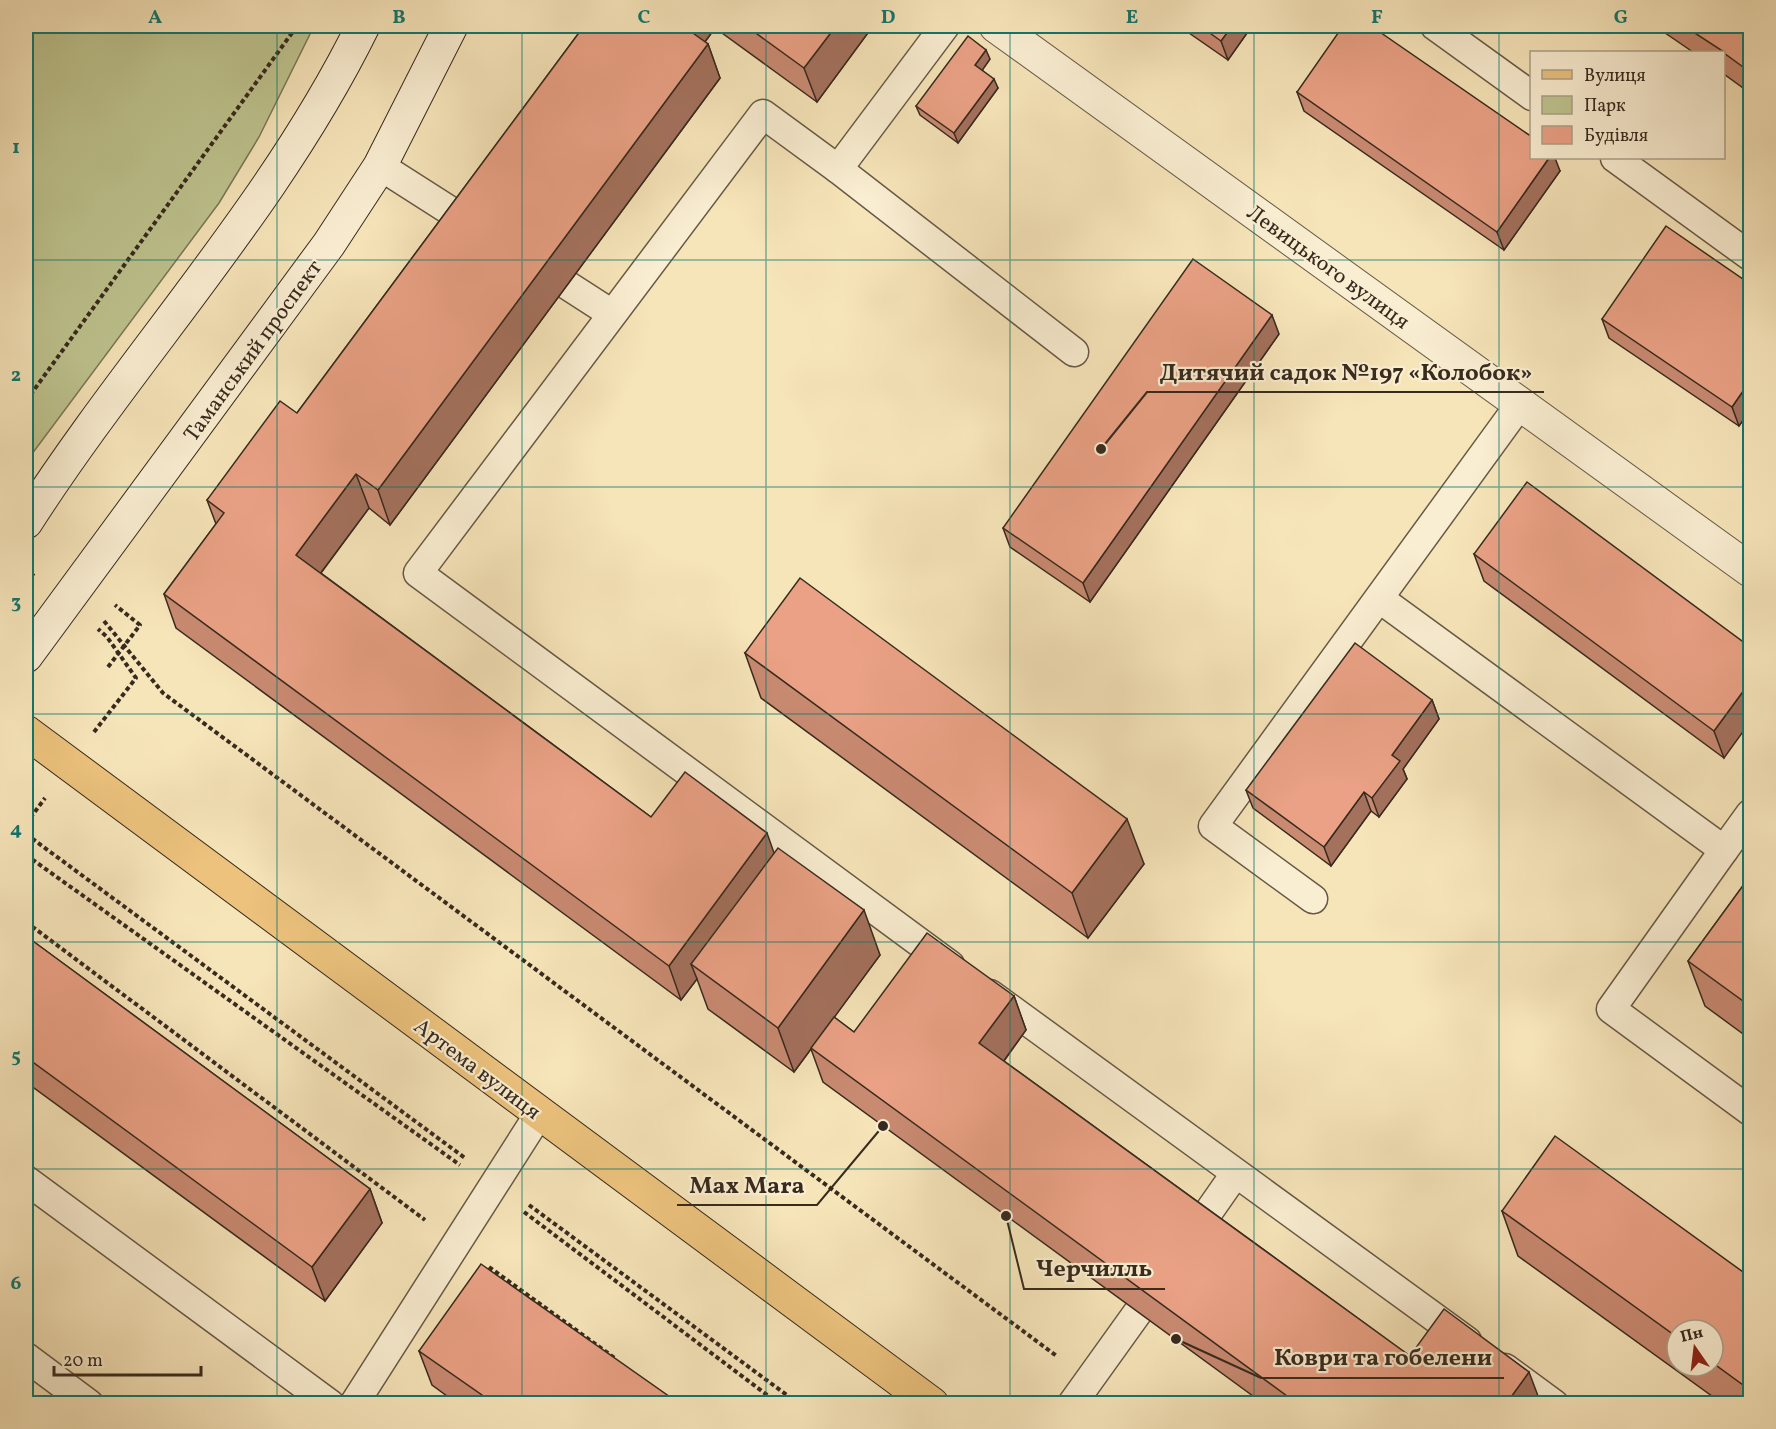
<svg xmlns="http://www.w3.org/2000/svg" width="1776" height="1429" font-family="Vollkorn,serif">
	<rect width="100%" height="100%" fill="#f7e5ba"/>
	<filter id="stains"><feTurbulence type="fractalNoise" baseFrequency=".00333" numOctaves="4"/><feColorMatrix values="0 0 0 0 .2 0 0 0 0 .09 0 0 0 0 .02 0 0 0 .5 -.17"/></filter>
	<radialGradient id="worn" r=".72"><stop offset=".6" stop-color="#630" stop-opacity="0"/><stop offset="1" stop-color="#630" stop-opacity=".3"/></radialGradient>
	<!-- green -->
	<path fill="#bec48f" stroke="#7a7756" stroke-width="1.5" d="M26 26H314L259 137 219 203 26 462Z"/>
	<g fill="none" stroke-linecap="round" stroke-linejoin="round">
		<!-- lane casing -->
		<g stroke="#675945" stroke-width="31">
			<g id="lane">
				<path d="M945 26 838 169 763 114 418 573 950 965"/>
				<path d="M1435 26 1532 96"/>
				<path d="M1615 158 1750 256"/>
				<path d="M380 166 474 226"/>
				<path d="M838 169 1074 352"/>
				<path d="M567 285 612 314"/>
				<path d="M1380 599 1724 850 1750 814"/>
				<path d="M1724 850 1611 1009 1750 1111"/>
				<path d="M1313 899 1213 826 1520 404"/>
				<path d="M990 994 1467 1341"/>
				<path d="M26 1180 330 1404"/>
				<path d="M1198 1227 1235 1174"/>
				<path d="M26 1357 89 1404"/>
				<path d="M1505 1368 1554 1404"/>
				<path d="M354 1404 539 1114"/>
				<path d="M1072 1404 1138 1312"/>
			</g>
		</g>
		<!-- street casing -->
		<g stroke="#675945" stroke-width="35">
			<path id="street" d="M996 26 1750 570"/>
		</g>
		<!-- secondary casing -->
		<g stroke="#372a1e" stroke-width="35">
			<g id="secondary">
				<path d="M26 522C134 354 274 207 363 26"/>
				<path d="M26 656 329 244 380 166 451 26"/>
			</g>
		</g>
		<!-- primary casing -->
		<g stroke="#372a1e" stroke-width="35">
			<path id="primary" d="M26 732 932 1404"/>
		</g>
		<!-- path -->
		<g stroke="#372a1e" stroke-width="4" stroke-dasharray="4.5 3" stroke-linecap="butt">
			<path d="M26 401 297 26"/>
			<path d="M26 569 34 576"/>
			<path d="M104 621 163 693 1058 1357"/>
			<path d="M108 667 140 625 115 605"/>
			<path d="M94 732 136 678 107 637 98 629"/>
			<path d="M26 824 45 798"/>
			<path d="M26 834 465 1158"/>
			<path d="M26 855 460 1165"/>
			<path d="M26 922 425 1220"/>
			<path d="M529 1205 799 1404"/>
			<path d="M524 1212 779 1404"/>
			<path d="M489 1267 616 1359"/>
		</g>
		<!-- lane -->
		<use href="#lane" stroke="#faeed2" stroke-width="28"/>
		<!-- street -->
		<use href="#street" stroke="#faeed2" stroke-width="33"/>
		<!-- secondary -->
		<use href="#secondary" stroke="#faeed2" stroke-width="33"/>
		<!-- primary -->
		<use href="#primary" stroke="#ecc27d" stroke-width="33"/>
	</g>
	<!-- wall -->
	<g fill="#c98a72" stroke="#372a1e" stroke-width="1.5" fill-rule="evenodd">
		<path d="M584 26H873L817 102 715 28 705 42 708 44 720 78 390 525 369 508 321 573 651 817 774 853 880 955 834 1017 854 1032 1014 996 1026 1030 1004 1061 1410 1356 1541 1404H1264L823 1082 811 1049 794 1072 708 1009 697 979 681 1000 176 628 164 594 216 524 207 500 297 413Z"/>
		<path d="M1179 26H1252L1228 60Z"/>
		<path d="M1655 26H1750V93L1724 74V52H1693Z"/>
		<path d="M990 59 982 70 998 88 958 143 920 115 916 106Z"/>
		<path d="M1297 92 1560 171 1504 250 1304 111Z"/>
		<path d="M1750 284V410L1739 426 1609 338 1602 319Z"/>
		<path d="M1279 334 1090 602 1010 547 1003 528Z"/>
		<path d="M1474 554 1750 647 1724 758 1484 581Z"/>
		<path d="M745 653 1144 864 1088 938 761 698Z"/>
		<path d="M1432 700 1439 719 1403 769 1407 779 1379 817 1371 811 1331 866 1253 808 1246 790Z"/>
		<path d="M1750 876V1039L1705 1006 1688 961Z"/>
		<path d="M26 936 370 1189 382 1223 325 1301 26 1082Z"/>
		<path d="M1502 1211 1750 1277V1404H1723L1518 1256ZM1677 1330H1713V1366H1677Z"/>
		<path d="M419 1351 680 1404H458L432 1385Z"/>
	</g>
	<!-- shaded-wall -->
	<g fill="#a4715d" stroke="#372a1e" stroke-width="1.5">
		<path d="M681 26H715V28L693 58Z"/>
		<path d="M836 26H873L817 102 804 68Z"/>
		<path d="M1232 26H1252L1228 60 1221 41Z"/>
		<path d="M708 44 720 78 390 525 378 490Z"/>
		<path d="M986 50 990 59 979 75 975 65Z"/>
		<path d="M994 79 998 88 958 143 954 133Z"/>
		<path d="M1549 158H1555L1560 171 1504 250 1497 232Z"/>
		<path d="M1272 315 1279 334 1090 602 1083 583Z"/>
		<path d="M1750 381V410L1739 426 1732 407Z"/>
		<path d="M356 474 369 508 308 590 296 555Z"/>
		<path d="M1750 682V722L1724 758 1714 731Z"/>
		<path d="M1432 700 1439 719 1403 769 1407 779 1379 817 1372 798 1392 755Z"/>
		<path d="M1364 792 1371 811 1331 866 1324 847Z"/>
		<path d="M1127 819 1144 864 1088 938 1072 893Z"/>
		<path d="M767 833 779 867 691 964 697 979 681 1000 669 966Z"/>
		<path d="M864 910 880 955 794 1072 778 1028Z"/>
		<path d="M1014 996 1026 1030 992 1077 979 1043Z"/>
		<path d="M370 1189 382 1223 325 1301 312 1267Z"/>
		<path d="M1529 1372 1541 1404H1506Z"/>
	</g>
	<!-- building -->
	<g fill="#eaa185" stroke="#372a1e" stroke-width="1.5">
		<path d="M584 26H683L708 44 378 490 356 474 296 555 651 817 685 772 767 833 669 966 164 594 224 513 207 500 280 401 297 413Z"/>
		<path d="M746 26H836L804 68Z"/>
		<path d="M1200 26H1232L1221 41Z"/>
		<path d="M1343 26H1371L1532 137V158H1549L1497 232 1297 92Z"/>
		<path d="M1684 26H1750V72L1724 53V52Z"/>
		<path d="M968 36 986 50 975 65 994 79 954 133 916 106Z"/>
		<path d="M1666 226 1750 284V381L1732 407 1602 319Z"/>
		<path d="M1193 259 1272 315 1083 583 1003 528Z"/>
		<path d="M1527 482 1750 647V682L1714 731 1474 554Z"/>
		<path d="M800 578 1127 819 1072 893 745 653Z"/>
		<path d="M1355 643 1432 700 1392 755 1400 761 1372 798 1364 792 1324 847 1246 790Z"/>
		<path d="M778 848 864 910 778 1028 691 964Z"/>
		<path d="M1750 876V1006L1688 961Z"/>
		<path d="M927 933 1014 996 979 1043 1410 1356 1444 1309 1529 1372 1506 1404H1298L811 1048 834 1017 854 1032Z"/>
		<path d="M26 936 370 1189 312 1267 26 1057Z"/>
		<path d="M1555 1136 1750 1277V1390L1713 1363V1330H1677V1337L1502 1211Z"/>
		<path d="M481 1264 680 1404H495L419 1351Z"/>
	</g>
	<!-- grid -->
	<path fill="none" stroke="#0f766e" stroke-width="1.5" stroke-opacity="0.55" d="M277 26V1404M522 26V1404M766 26V1404M1010 26V1404M1254 26V1404M1499 26V1404M26 260H1750M26 487H1750M26 714H1750M26 942H1750M26 1169H1750"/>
	<g text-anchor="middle" stroke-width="4.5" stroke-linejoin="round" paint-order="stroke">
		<!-- street labels -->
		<g font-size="22" fill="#372a1e" stroke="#faeed2">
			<text transform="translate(1329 266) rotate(36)" y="8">Левицького вулиця</text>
			<text transform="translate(252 350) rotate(-54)" y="8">Таманський проспект</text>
			<text transform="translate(478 1068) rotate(37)" y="8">Артема вулиця</text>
		</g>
	</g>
	<!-- callouts -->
	<path fill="none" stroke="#372a1e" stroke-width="2" d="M1101 449L1147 392H1544M883 1126L817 1205H677M1006 1216L1024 1289H1165M1176 1339L1261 1378H1504"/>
	<g fill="#372a1e" stroke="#faeed2" stroke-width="2">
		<circle cx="1101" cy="449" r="6"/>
		<circle cx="883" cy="1126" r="6"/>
		<circle cx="1006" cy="1216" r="6"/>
		<circle cx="1176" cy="1339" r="6"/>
	</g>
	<g font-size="24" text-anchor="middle" font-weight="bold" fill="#372a1e" stroke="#faeed2" stroke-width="4.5" stroke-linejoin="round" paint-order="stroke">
		<text x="1346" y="380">Дитячий садок №197 «Колобок»</text>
		<text x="747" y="1193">Max Mara</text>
		<text x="1094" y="1276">Черчилль</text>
		<text x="1383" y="1365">Коври та гобелени</text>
	</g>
	<!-- margin -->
	<rect width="1776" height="1429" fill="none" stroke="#f7e5ba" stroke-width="66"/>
	<!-- legend -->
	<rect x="1530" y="51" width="195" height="108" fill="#faeed2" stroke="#aca08a" stroke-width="1.5"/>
	<rect x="1542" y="70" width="30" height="9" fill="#ecc27d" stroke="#aca08a" stroke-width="1.5"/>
	<text x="1584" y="81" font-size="18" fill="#372a1e">Вулиця</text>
	<rect x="1542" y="96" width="30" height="18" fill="#bec48f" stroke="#aca08a" stroke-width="1.5"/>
	<text x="1584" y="111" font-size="18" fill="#372a1e">Парк</text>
	<rect x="1542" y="126" width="30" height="18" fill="#eaa185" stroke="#aca08a" stroke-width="1.5"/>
	<text x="1584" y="141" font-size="18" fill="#372a1e">Будівля</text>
	<!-- north arrow -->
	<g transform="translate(1695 1348) rotate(346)"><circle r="28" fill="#faeed2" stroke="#aca08a" stroke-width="1.5"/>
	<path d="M0-4.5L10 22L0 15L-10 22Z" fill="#8f2418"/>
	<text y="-9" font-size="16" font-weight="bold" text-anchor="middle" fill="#372a1e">Пн</text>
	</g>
	<!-- scale -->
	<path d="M54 1366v9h147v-9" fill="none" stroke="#372a1e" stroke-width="3"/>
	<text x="63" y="1366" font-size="18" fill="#372a1e" stroke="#faeed2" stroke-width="4.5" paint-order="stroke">20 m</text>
	<rect x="33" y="33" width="1710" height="1363" fill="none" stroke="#0f766e" stroke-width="2"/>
	<g font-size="20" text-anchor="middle" font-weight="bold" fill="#0f766e">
		<text x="155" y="23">A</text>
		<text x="399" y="23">B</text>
		<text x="644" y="23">C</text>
		<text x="888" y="23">D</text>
		<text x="1132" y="23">E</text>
		<text x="1377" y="23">F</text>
		<text x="1621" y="23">G</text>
		<text x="16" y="153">1</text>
		<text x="16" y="381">2</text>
		<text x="16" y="608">3</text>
		<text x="16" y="835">4</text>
		<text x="16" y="1062">5</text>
		<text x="16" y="1289">6</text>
	</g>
	<rect width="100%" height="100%" filter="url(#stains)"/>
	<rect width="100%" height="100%" fill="url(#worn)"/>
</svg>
